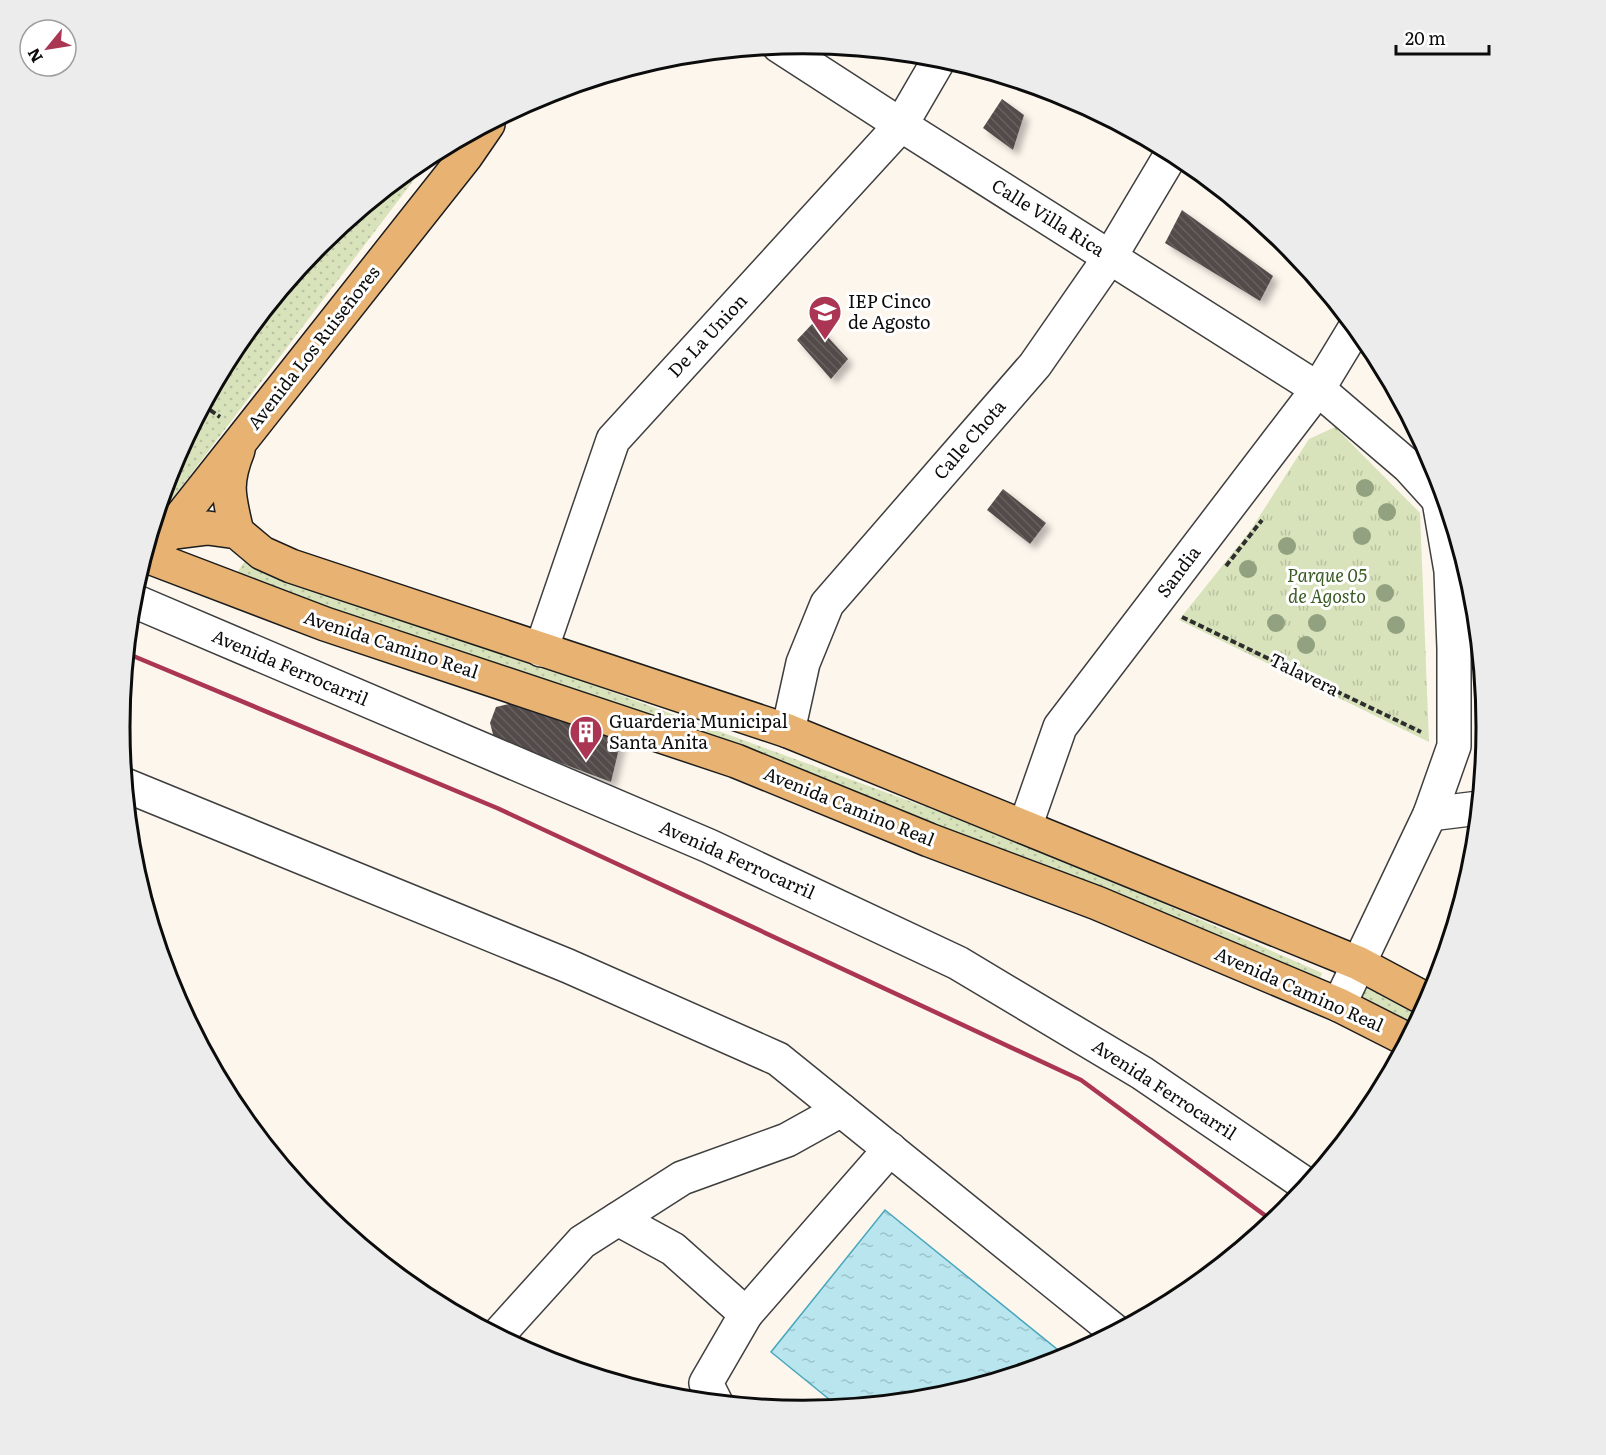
<svg xmlns="http://www.w3.org/2000/svg" width="1606" height="1455" font-family="Literata,serif">
	<defs>
		<pattern id="grass-dots" width="8" height="8" patternUnits="userSpaceOnUse" patternTransform="scale(1.5)"><rect width="8" height="8" fill="#d8e3bb"/><path d="M2 2h.1M6 6h.1" fill="none" stroke="#b8c2a0" stroke-width="1.8" stroke-linecap="round"/></pattern>
		<pattern id="park-tufts" width="24" height="20" patternUnits="userSpaceOnUse" patternTransform="scale(1.5)"><rect width="24" height="20" fill="#d8e3bb"/><path d="M3 7l-1-3M5 7V3M7 7l1-3M15 17l-1-3M17 17v-4M19 17l1-3" fill="none" stroke="#b8c2a0"/></pattern>
		<pattern id="water-ripples" width="26" height="14" patternUnits="userSpaceOnUse" patternTransform="scale(1.5)"><rect width="26" height="14" fill="#b8e5ee"/><path d="M2 4q2-2 4 0t4 0M15 11q2-2 4 0t4 0" fill="none" stroke="#9dc3cb"/></pattern>
		<pattern id="building-back-hatch" width="6" height="6" patternUnits="userSpaceOnUse" patternTransform="scale(1.5)"><rect width="6" height="6" fill="#534b4a"/><path d="M-1 5l2 2M0 0l6 6M5-1l2 2" fill="none" stroke="#676060"/></pattern>
		<filter id="shadow"><feDropShadow dx="5.5" dy="5.5" stdDeviation="3" flood-color="#0004"/></filter>
	</defs>
	<rect width="100%" height="100%" fill="#fdf6ed"/>
	<!-- grass -->
	<g fill="url(#grass-dots)">
		<path d="M435 152 154 523 171 465 234 347 320 244 423 159Z"/>
		<path d="M247 558 1032 846 1322 973 1318 985 1033 860 236 574Z"/>
		<path d="M1366 984 1422 1013 1415 1026 1360 998Z"/>
	</g>
	<!-- park -->
	<path fill="url(#park-tufts)" d="M1335 427 1420 513 1429 742 1179 620 1250 531 1309 439Z"/>
	<!-- water -->
	<path fill="url(#water-ripples)" stroke="#48a6bc" stroke-width="1.5" d="M885 1210 1068 1358 936 1398 840 1408 771 1352Z"/>
	<!-- building -->
	<g fill="url(#building-back-hatch)" filter="url(#shadow)">
		<path d="M1002 99 1024 115 1013 150 983 128Z"/>
		<path d="M1182 210 1273 276 1260 301 1165 243Z"/>
		<path d="M814 322 848 359 831 379 797 340Z"/>
		<path d="M1003 489 1046 523 1030 544 987 510Z"/>
		<path d="M513 703 621 740 611 782 494 738 490 723 496 707Z"/>
	</g>
	<g fill="none" stroke-linecap="round" stroke-linejoin="round">
		<!-- minor casing -->
		<g stroke="#3f3f3f" stroke-width="36">
			<g id="minor">
				<path d="M779 46 901 125 1318 389 1408 466 1449 511"/>
				<path d="M132 600 709 846 958 963 1142 1073 1308 1186"/>
				<path d="M541 650 613 440 901 125 940 58"/>
				<path d="M788 731 803 663 827 604 1035 365 1110 257 1172 153"/>
				<path d="M125 785 568 966 778 1059 1116 1332"/>
				<path d="M1430 814 1479 808"/>
				<path d="M1025 827 1060 727 1318 389 1355 328"/>
				<path d="M1339 1005 1430 814 1454 746V648L1451 571 1439 501"/>
				<path d="M618 1219 673 1249 746 1314 706 1383 716 1403"/>
				<path d="M746 1314 890 1149"/>
				<path d="M497 1336 582 1242 682 1178 787 1140 841 1110"/>
			</g>
		</g>
		<!-- major casing -->
		<g stroke="#1d1d1d" stroke-width="36">
			<g id="major">
				<path d="M237 532C229 497 224 485 238 450"/>
				<path d="M149 538 168 533 208 528 237 532 262 553 291 566 788 731 1358 963 1429 1001"/>
				<path d="M161 542 466 156 488 124"/>
				<path d="M144 555 325 624 736 761 929 840 1097 903 1339 1005 1408 1040"/>
			</g>
		</g>
		<!-- path -->
		<g stroke="#2e2e2e" stroke-width="4" stroke-dasharray="6 3" stroke-linecap="butt">
			<path d="M203 405 220 417"/>
			<path d="M1226 566 1262 520"/>
			<path d="M1182 617 1421 732"/>
		</g>
		<!-- minor -->
		<use href="#minor" stroke="#fff" stroke-width="33"/>
		<!-- major -->
		<use href="#major" stroke="#e7b272" stroke-width="33"/>
		<!-- rail -->
		<path stroke="#aa3654" stroke-width="4.5" d="M126 653 497 808 1081 1080 1274 1222"/>
	</g>
	<!-- trees -->
	<g fill="#92a17f">
		<circle cx="1365" cy="488" r="9"/>
		<circle cx="1387" cy="512" r="9"/>
		<circle cx="1362" cy="536" r="9"/>
		<circle cx="1287" cy="546" r="9"/>
		<circle cx="1248" cy="569" r="9"/>
		<circle cx="1385" cy="593" r="9"/>
		<circle cx="1276" cy="623" r="9"/>
		<circle cx="1317" cy="623" r="9"/>
		<circle cx="1396" cy="625" r="9"/>
		<circle cx="1306" cy="645" r="9"/>
	</g>
	<!-- icons -->
	<defs>
		<g id="school-pin" transform="scale(1.725)"><path d="M0 17L-7.5 6A9.5 9.5 0 1 1 7.5 6Z" fill="#aa3654" stroke="#fff"/><path d="M0-5L7-2L0 1L-7-2ZM-4 1L0 2.5L4 1V4Q0 6-4 4Z" fill="#fff"/></g>
		<g id="building-pin" transform="scale(1.725)"><path d="M0 17L-7.5 6A9.5 9.5 0 1 1 7.5 6Z" fill="#aa3654" stroke="#fff"/><path d="M-4-6H4V6H1V3H-1V6H-4ZM-2.5-4.3h1.7v1.8h-1.7ZM.8-4.3h1.7v1.8H.8ZM-2.5-1h1.7V.8h-1.7ZM.8-1h1.7V.8H.8Z" fill="#fff"/></g>
	</defs>
	<g fill-rule="evenodd">
		<use href="#school-pin" x="825" y="312"/>
		<use href="#building-pin" x="586" y="732"/>
	</g>
	<g text-anchor="middle" stroke-width="6" stroke-linejoin="round" paint-order="stroke">
		<!-- street labels -->
		<g font-size="18" fill="#0c0c0c" stroke="#fff">
			<text transform="translate(1048 218) rotate(32)" y="6">Calle Villa Rica</text>
			<text transform="translate(708 336) rotate(-47)" y="6">De La Union</text>
			<text transform="translate(314 348) rotate(-52)" y="6">Avenida Los Ruiseñores</text>
			<text transform="translate(970 440) rotate(-49)" y="6">Calle Chota</text>
			<text transform="translate(1179 572) rotate(-53)" y="6">Sandia</text>
			<text transform="translate(391 645) rotate(18)" y="6">Avenida Camino Real</text>
			<text transform="translate(290 668) rotate(23)" y="6">Avenida Ferrocarril</text>
			<text transform="translate(1304 675) rotate(26)" y="6">Talavera</text>
			<text transform="translate(849 807) rotate(22)" y="6">Avenida Camino Real</text>
			<text transform="translate(737 860) rotate(24)" y="6">Avenida Ferrocarril</text>
			<text transform="translate(1299 990) rotate(24)" y="6">Avenida Camino Real</text>
			<text transform="translate(1164 1090) rotate(33)" y="6">Avenida Ferrocarril</text>
		</g>
		<!-- poi labels -->
		<g font-size="18" fill="#0c0c0c" stroke="#fff" text-anchor="start">
			<text x="848" y="308">IEP Cinco<tspan x="848" dy="21">de Agosto</tspan></text>
			<text x="609" y="728">Guarderia Municipal<tspan x="609" dy="21">Santa Anita</tspan></text>
		</g>
		<!-- park labels -->
		<g font-size="18" font-style="italic" fill="#3b5b25" stroke="#fff">
			<text x="1327" y="582">Parque 05<tspan x="1327" dy="21">de Agosto</tspan></text>
		</g>
	</g>
	<!-- crop -->
	<path d="M0 0H1606V1455H0ZM130 727a673 673 0 1 1 1346 0a673 673 0 1 1-1346 0Z" fill="#ececec" fill-rule="evenodd"/>
	<path fill="none" stroke="#0c0c0c" stroke-width="3" d="M130 727a673 673 0 1 1 1346 0a673 673 0 1 1-1346 0Z"/>
	<!-- north arrow -->
	<g transform="translate(48 48) rotate(240)"><circle r="28" fill="#ffffff" stroke="#9e9e9e" stroke-width="1.5"/>
	<path d="M0-4.5L10 22L0 15L-10 22Z" fill="#aa3654"/>
	<text y="-9" font-size="16" font-weight="bold" text-anchor="middle" fill="#0c0c0c">N</text>
	</g>
	<!-- scale -->
	<path d="M1396 45v9h93v-9" fill="none" stroke="#0c0c0c" stroke-width="3"/>
	<text x="1405" y="45" font-size="18" fill="#0c0c0c" stroke="#ffffff" stroke-width="4.5" paint-order="stroke">20 m</text>
</svg>
